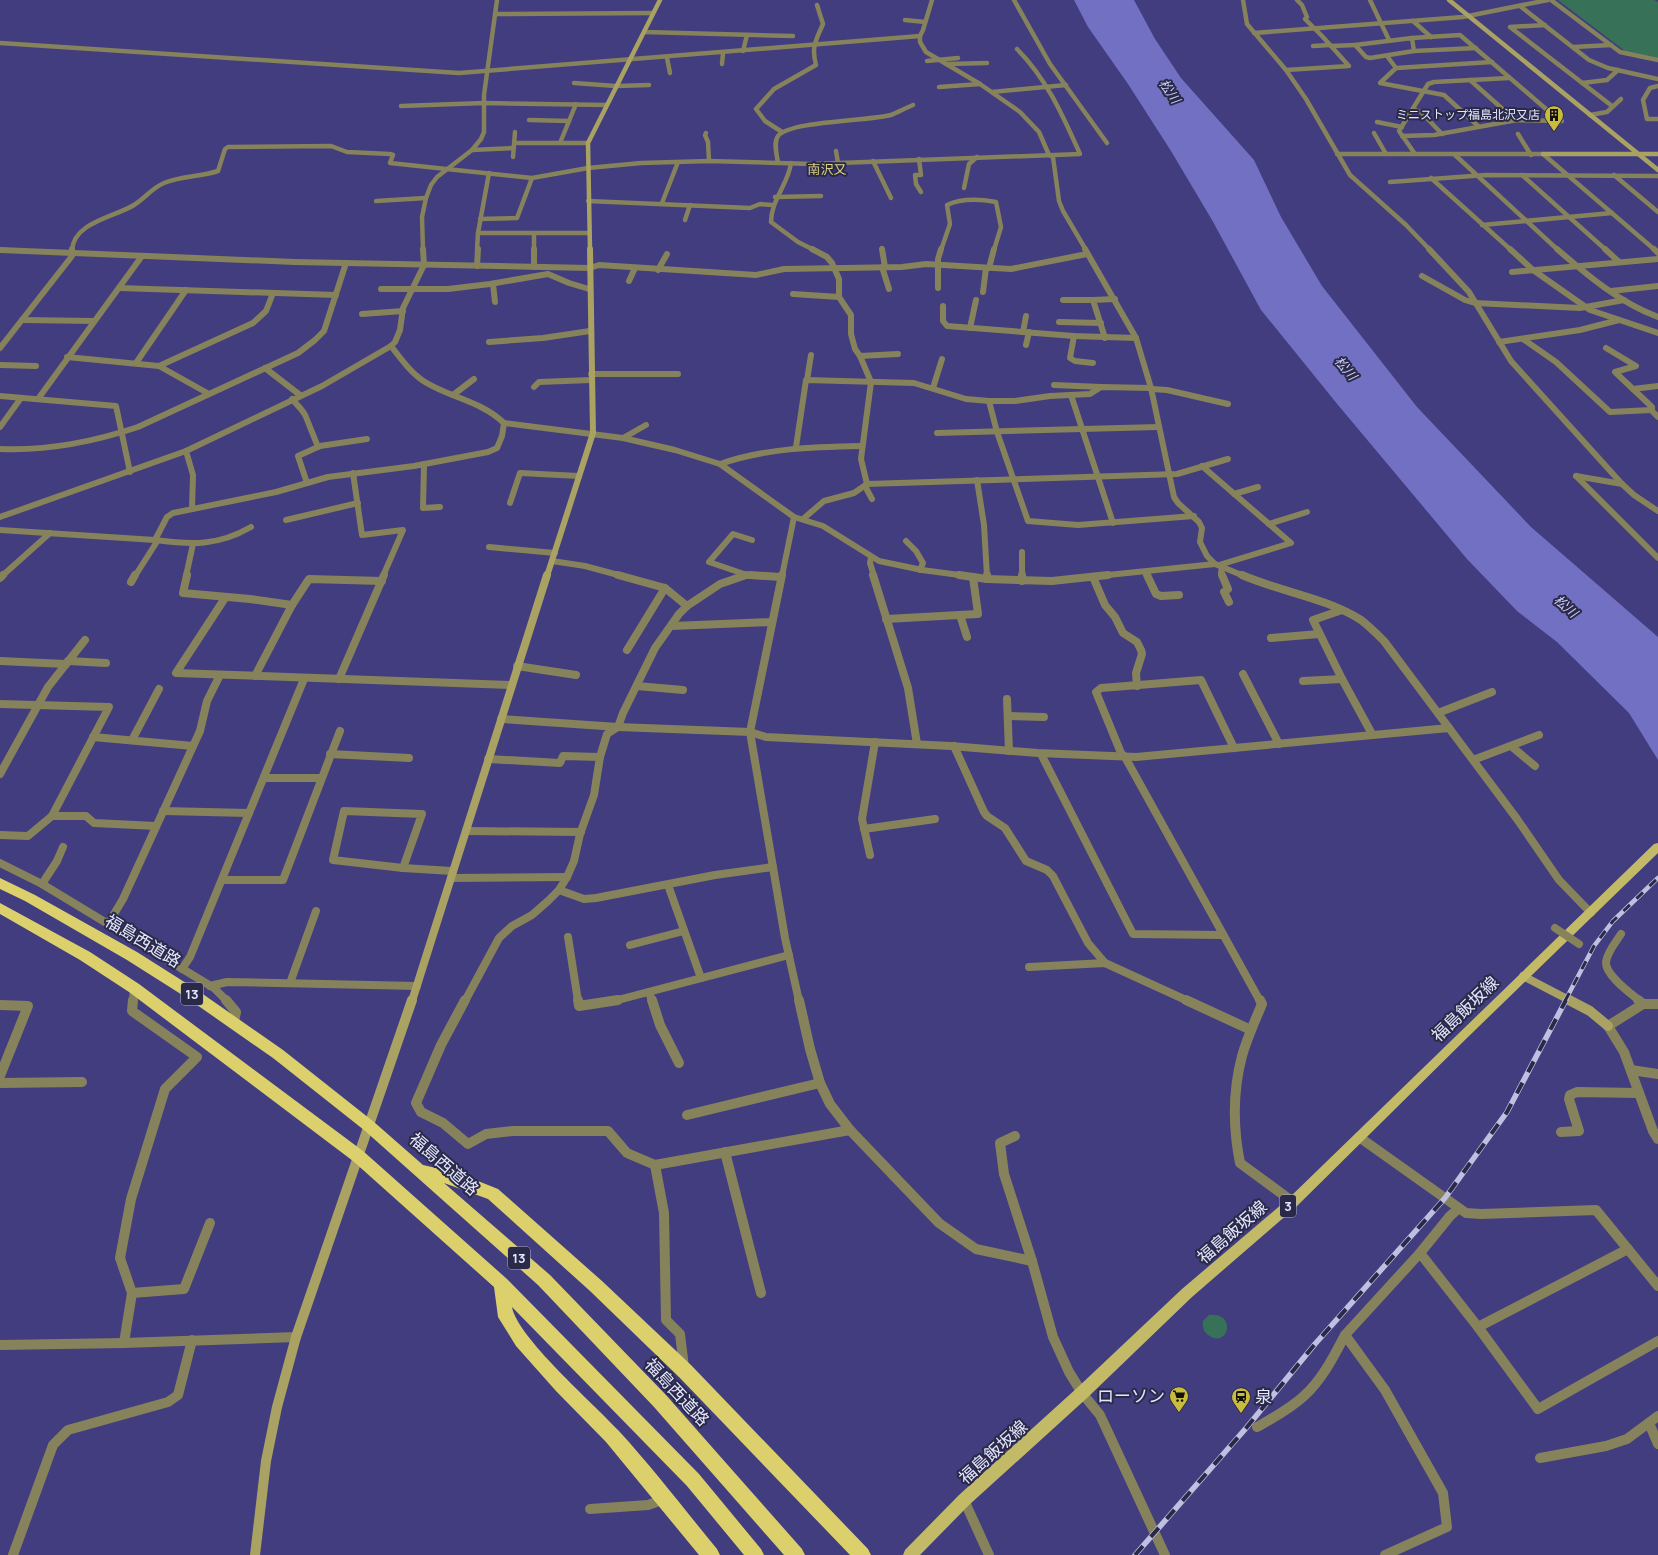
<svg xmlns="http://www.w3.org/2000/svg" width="1658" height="1555" font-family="Manrope,'Noto Sans JP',sans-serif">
	<rect width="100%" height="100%" fill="#413d7f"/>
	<!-- green -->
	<g fill="#377258">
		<path d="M1558 0H1654L1658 2V58L1625 51Z"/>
		<path d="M1209 1315C1237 1311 1229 1350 1208 1335 1203 1331 1202 1326 1203 1321Z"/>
	</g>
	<!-- water -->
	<path fill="#7270c2" d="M1074 0H1134L1155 39 1181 78 1254 160 1281 217 1322 286 1417 407 1531 527 1658 637V760L1629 713 1557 642 1517 611 1467 559 1338 405 1261 310 1212 220 1171 151 1128 84 1088 27Z"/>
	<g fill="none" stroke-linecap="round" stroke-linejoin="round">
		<!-- street-far3 -->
		<g stroke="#86825b" stroke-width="4.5">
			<path d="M1014 0 1050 64 1107 143"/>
			<path d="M1243 0 1247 24 1286 70 1306 99 1350 175 1406 225 1430 250"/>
			<path d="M1370 0 1389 40"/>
			<path d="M1551 0 1620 52 1658 60"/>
			<path d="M1520 6 1589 60 1608 68 1658 79"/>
			<path d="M495 14 653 13"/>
			<path d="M905 20 925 22"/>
			<path d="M1413 21 1431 37"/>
			<path d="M1545 25 1510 27 1612 106"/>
			<path d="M644 32 793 36"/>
			<path d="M1254 33 1463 17 1548 0"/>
			<path d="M920 36V42L926 52 980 84 1020 112 1039 132 1049 155 1053 157 1059 201 1063 211 1086 250"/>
			<path d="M1412 38 1414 51 1370 58 1366 57 1355 45Z"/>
			<path d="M1412 38 1460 35 1560 121"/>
			<path d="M0 43 459 73 920 36 923 30 932 0"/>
			<path d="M1313 46 1330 45"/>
			<path d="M1331 46 1355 45"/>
			<path d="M1573 47 1611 45"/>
			<path d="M743 51 747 35"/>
			<path d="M1414 51 1476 48"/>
			<path d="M1387 56 1396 68 1380 83 1444 95 1478 126"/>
			<path d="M667 58 670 73"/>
			<path d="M927 61 958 58"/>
			<path d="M722 64 723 53"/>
			<path d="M948 64 987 63"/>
			<path d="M1396 68 1492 62"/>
			<path d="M1286 70 1349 66 1322 36 1305 19 1307 17 1302 5 1297 0"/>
			<path d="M1470 80 1515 120"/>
			<path d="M574 83 616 86 649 85"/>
			<path d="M1582 83 1607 80 1618 70"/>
			<path d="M1658 86 1650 88 1643 100 1647 119H1658"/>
			<path d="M939 87 980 84"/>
			<path d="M992 92 1066 85"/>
			<path d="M401 106 484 103 606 105"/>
			<path d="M1413 109 1421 112 1442 134"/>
			<path d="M1590 115 1607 112 1621 99"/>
			<path d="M529 120 569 121"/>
			<path d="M1377 122 1402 127"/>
			<path d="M782 132 765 121 756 109 774 89 816 65C811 47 816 40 823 24L817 5"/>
			<path d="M706 133 705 135 708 142 709 161"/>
			<path d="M1374 133 1386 154"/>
			<path d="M1518 134 1531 155"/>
			<path d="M1402 136 1434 135 1517 120 1562 121"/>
			<path d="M515 143H588"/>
			<path d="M560 143 576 104"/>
			<path d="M472 150 514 148"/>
			<path d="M836 151 838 163"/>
			<path d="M1337 154H1543L1655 250"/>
			<path d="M1415 154 1399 131 1428 84 1434 82 1509 78"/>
			<path d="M1455 155 1558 250"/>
			<path d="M513 157 515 132"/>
			<path d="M919 159 921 175H915L916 184 921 192"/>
			<path d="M873 161 891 198"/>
			<path d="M778 163C777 155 773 143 778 136 789 121 869 121 891 115 898 112 906 108 913 105"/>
			<path d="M791 163C788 185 771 200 771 222L798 242 814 250"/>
			<path d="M1522 175 1606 250"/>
			<path d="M1614 175 1658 212"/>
			<path d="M1431 178 1511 250"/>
			<path d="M1390 182 1486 175 1658 176"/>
			<path d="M964 188 969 164 977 157"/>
			<path d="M775 197 821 196"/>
			<path d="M376 201 426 198"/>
			<path d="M588 201 750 208 760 204 772 205"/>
			<path d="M662 203 678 162"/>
			<path d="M480 219 517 218 532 178"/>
			<path d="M685 220 690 205"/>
			<path d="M1482 225 1612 213"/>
			<path d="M478 233H589"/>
			<path d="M534 233V250"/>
			<path d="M882 248V250"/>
			<path d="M0 250H7"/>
			<path d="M72 250C74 222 115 217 134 205 145 198 152 188 164 183 181 176 200 177 218 171L225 149 228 147 331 146 347 152 390 154 393 155 390 163 532 178 588 168 641 163 709 161 813 164 1080 154C1063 116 1047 79 1017 49"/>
			<path d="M423 250 422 217 426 198 431 185 437 177 472 150 481 139 484 132V95L497 0"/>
			<path d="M477 250 478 233 489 173"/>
			<path d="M941 250 950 224 947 205C962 198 980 199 996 202L1001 227 994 250"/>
		</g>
		<!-- street-far2 -->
		<g stroke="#86825b" stroke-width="6">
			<path d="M534 249V267"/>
			<path d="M812 249 827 257 832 263 839 279V297L851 315V334L855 349 860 356 871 382 861 459 867 484"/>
			<path d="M882 249 885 267"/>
			<path d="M1085 249 1136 338 1151 388 1174 497 1178 503 1199 522 1202 528 1200 542 1207 556 1215 564 1244 576"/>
			<path d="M1429 249 1469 292 1511 361 1622 484 1634 495 1658 511"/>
			<path d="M1510 249 1533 270 1590 310 1658 333"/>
			<path d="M1557 249C1587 275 1620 303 1658 317"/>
			<path d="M1605 249 1619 262"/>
			<path d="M1654 249 1658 253"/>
			<path d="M0 250 295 262 590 268 599 265 756 275 784 269 902 267 926 264 1011 269 1087 254"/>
			<path d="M477 266 478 249"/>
			<path d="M882 267 889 289"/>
			<path d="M989 268 994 249"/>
			<path d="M658 270 667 254"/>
			<path d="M1512 272 1658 259"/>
			<path d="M1422 276 1465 300 1475 303 1580 308 1624 300"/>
			<path d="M629 281 635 268"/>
			<path d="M493 284 495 302"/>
			<path d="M119 288 336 295"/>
			<path d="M938 288V259L941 249"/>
			<path d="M381 289H448L490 284 548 274 569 283 589 289"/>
			<path d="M1611 291 1658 286"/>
			<path d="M983 292 986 268"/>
			<path d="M793 294 839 297"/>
			<path d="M1063 300H1093"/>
			<path d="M943 306V321L947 326 1074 336 1136 338"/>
			<path d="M362 314 403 311"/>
			<path d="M22 320 94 321"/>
			<path d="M1059 322 1101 323"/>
			<path d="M970 328 976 300"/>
			<path d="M1023 332 1026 316"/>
			<path d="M1074 336 1070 358 1075 361 1093 363"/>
			<path d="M1105 338 1093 300 1115 299"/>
			<path d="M1523 339 1556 362 1610 412 1652 410"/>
			<path d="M489 342 543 338 590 331"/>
			<path d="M1499 342 1580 330 1619 320"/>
			<path d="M1026 345 1029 332"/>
			<path d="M0 348 72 256V249"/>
			<path d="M1606 348 1636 366 1615 372 1652 407V411L1658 417"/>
			<path d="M860 356 898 354"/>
			<path d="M67 357 159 366 209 394"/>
			<path d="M136 363 186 290"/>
			<path d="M0 365 36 366"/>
			<path d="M159 366 253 323 266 311 273 293"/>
			<path d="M265 368 300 395"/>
			<path d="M591 374H678"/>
			<path d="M807 380 811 355"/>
			<path d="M1054 385 1101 387"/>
			<path d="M534 387 539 382 591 380"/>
			<path d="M933 388 942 359"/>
			<path d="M1151 389 1167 390 1228 404"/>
			<path d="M1633 389 1658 386"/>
			<path d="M453 395 474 379"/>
			<path d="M1071 395 1113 523"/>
			<path d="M0 396 116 406 130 472"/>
			<path d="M38 399 142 256"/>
			<path d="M292 399C296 404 304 411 306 417 310 427 314 437 318 447"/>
			<path d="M989 401 997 432 1028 521 1078 525 1194 516"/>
			<path d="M504 423 623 438 675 450 720 464 794 517 823 526 879 561 922 570 967 576"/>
			<path d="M0 427 21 398"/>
			<path d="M937 433 1158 427"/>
			<path d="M623 438 646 425"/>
			<path d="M796 447 806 380 914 383 966 399 989 401H1015L1050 396 1090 394 1101 387 1151 388"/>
			<path d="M0 449C48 451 93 442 138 427L298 353 315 340 324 331 346 263"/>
			<path d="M186 451 193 475 192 509"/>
			<path d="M424 464 423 508 440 507"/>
			<path d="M720 464C766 448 813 447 862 446"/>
			<path d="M1202 466 1291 543 1219 565"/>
			<path d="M353 473 362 535 403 530 383 576"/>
			<path d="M1576 476 1658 558"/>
			<path d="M1576 476 1622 484"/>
			<path d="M977 480 984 525 987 576"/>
			<path d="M307 483 298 456 320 446 367 439"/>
			<path d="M865 486 872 499"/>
			<path d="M1234 494 1258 487"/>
			<path d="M510 503 520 473 579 476"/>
			<path d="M0 517 186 451 322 386 391 346 395 342 400 330 403 308 424 265 423 249"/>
			<path d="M803 519 824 501 854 493 867 484 1177 474 1228 459"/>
			<path d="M286 520 358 503"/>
			<path d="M1269 524 1307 512"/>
			<path d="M0 530 155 540 167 517 173 513 276 492 328 477 414 466 488 452 497 448 502 436 504 423C481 401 451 398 425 382 411 373 401 359 391 346"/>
			<path d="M155 540C192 545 218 546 251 527"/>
			<path d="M906 541 916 551 923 563 920 570"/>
			<path d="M489 547 555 553"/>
			<path d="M871 557 870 563 874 576"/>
			<path d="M552 561 585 566 622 576"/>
			<path d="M1222 567 1221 573 1222 576"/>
			<path d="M1146 572 1148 576"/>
			<path d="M747 575 709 562 733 534 752 540"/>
			<path d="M2 576 50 533"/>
			<path d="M135 576 158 540"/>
			<path d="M186 576 193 544"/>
			<path d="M743 576H767"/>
			<path d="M782 576 794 517"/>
			<path d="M1022 576V552"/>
			<path d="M1098 576 1215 564"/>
		</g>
		<!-- street-far1 -->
		<g stroke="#86825b" stroke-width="8">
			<path d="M187 575 183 593 250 599 292 605"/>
			<path d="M618 575 665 588 627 650"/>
			<path d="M750 575 781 577"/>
			<path d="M782 575 750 732 785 938 799 1001"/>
			<path d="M873 575 908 688 917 744"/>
			<path d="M959 575 987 579 1052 581 1108 575"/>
			<path d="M987 575V579"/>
			<path d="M1022 575V581"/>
			<path d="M1147 575 1156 594 1161 596 1179 595"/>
			<path d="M1222 575 1228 589 1224 592 1229 602"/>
			<path d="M1242 575C1281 592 1324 597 1361 620 1369 626 1377 634 1384 641L1517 819 1559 880 1591 913"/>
			<path d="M1093 577 1105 605 1115 617 1123 633 1137 642 1141 650 1142 654 1136 673 1137 686"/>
			<path d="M0 578 3 575"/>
			<path d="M131 582 135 575"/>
			<path d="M665 588 687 606"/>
			<path d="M225 598 176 673 511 685"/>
			<path d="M1342 610 1313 620 1342 679 1372 734"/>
			<path d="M960 615 967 637"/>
			<path d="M886 619 978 614 973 577"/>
			<path d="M672 626 772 622"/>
			<path d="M1271 638 1319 634"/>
			<path d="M0 661 66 664"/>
			<path d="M68 661 106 663"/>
			<path d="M517 666 576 675"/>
			<path d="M1243 674 1279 744"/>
			<path d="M255 676 292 605 309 579 382 581"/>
			<path d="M339 679 384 575"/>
			<path d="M1303 681 1342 679"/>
			<path d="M637 686 683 690"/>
			<path d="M1007 699 1009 751"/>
			<path d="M0 704 109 707 52 816 28 836 0 835"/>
			<path d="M1438 713 1492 692"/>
			<path d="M1008 716 1044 717"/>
			<path d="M501 719 618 727 750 732 766 737 951 746 1038 753 1136 757 1449 728"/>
			<path d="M93 737 193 746"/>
			<path d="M132 740 159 689"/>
			<path d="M954 746 984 812 987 816 1005 828 1026 861 1047 870 1053 876 1088 943 1105 963"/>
			<path d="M1511 746 1535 766"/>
			<path d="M1234 748 1201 680 1101 688 1096 692 1121 753 1125 757 1260 1001"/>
			<path d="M330 754 409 758"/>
			<path d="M1041 754 1133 934 1223 935"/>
			<path d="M488 759 560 763 563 756 600 757"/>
			<path d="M1473 760 1539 735"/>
			<path d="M0 774 48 687 85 640"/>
			<path d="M264 778H321"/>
			<path d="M163 811 249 813"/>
			<path d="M344 811 422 814 403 868 333 860Z"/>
			<path d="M52 816H86L94 823 156 826"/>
			<path d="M864 829 935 819"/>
			<path d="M466 831 581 832"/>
			<path d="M870 855 862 819 875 742"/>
			<path d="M0 863 42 884 214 988 227 1001"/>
			<path d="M403 868 452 871"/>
			<path d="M451 878 567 877"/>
			<path d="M222 880H283L340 731"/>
			<path d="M42 884 57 861 63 847"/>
			<path d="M668 885 701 978"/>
			<path d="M559 890 584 899 596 898 715 875 773 867"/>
			<path d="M108 924 123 899 200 731 207 701 220 675"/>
			<path d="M1621 934C1616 942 1607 952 1606 962 1605 975 1630 993 1640 1001"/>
			<path d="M568 937 578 1001"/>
			<path d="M630 945 684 931"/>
			<path d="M1029 967 1105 963 1188 1001"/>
			<path d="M182 969 190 957 304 679"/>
			<path d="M290 983 316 911"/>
			<path d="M210 986 227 982 417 986"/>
			<path d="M649 992 652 1001"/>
			<path d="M133 1001 134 988"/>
			<path d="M465 1001 499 938 512 926 532 915 548 901 559 890 567 877 574 861 580 834 594 795 600 757 607 734 618 727 623 713 655 648 679 614 687 606 720 584 746 575"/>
			<path d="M614 1001 789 955"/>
		</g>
		<!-- street -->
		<g stroke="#86825b" stroke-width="10">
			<path d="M226 1000 236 1012 234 1022"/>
			<path d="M465 1000 441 1045 416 1103 421 1112 443 1123 468 1144 486 1134 513 1131H608L627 1153 655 1165 850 1130"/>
			<path d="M578 1000 579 1006 618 1000"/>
			<path d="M652 1000 660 1025 679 1063"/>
			<path d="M799 1000 810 1049 820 1083 830 1104 850 1130 939 1223 976 1249 1032 1261 1053 1337 1069 1372 1082 1393 1100 1415 1165 1555"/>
			<path d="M1186 1000 1251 1030"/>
			<path d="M1260 1000 1262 1004C1255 1021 1247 1038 1242 1056 1233 1090 1233 1128 1240 1163L1293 1202"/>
			<path d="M1638 1000 1643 1004"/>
			<path d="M1658 1004H1643L1608 1026 1624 1052 1653 1131 1658 1139"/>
			<path d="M0 1005 28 1006 0 1076"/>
			<path d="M1631 1070 1658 1074"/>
			<path d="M0 1083 82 1082"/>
			<path d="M687 1115 820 1083"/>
			<path d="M1561 1132 1579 1131 1569 1099 1570 1095 1577 1092 1639 1093"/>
			<path d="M1015 1136 1000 1143 1004 1174 1032 1261"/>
			<path d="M1359 1137 1466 1213 1481 1214 1596 1210 1658 1286"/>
			<path d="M725 1152 761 1293"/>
			<path d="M655 1165 664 1213 666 1320 680 1334 684 1367"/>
			<path d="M1458 1209 1450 1216 1420 1253 1478 1327 1538 1409 1658 1341"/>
			<path d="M132 1293 184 1289 210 1223"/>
			<path d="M1478 1327 1628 1249"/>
			<path d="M1345 1335 1420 1253"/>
			<path d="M124 1343 132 1293 120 1258 131 1199 165 1089 197 1057 132 1011 133 1000"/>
			<path d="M0 1345 124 1343 296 1337"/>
			<path d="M1649 1423 1658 1444"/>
			<path d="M1257 1427C1273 1418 1290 1409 1304 1396 1322 1380 1334 1356 1345 1335L1385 1390 1443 1493 1447 1527 1385 1555"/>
			<path d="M1540 1458 1606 1446 1627 1439 1658 1416"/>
			<path d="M964 1500 989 1555"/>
			<path d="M590 1509 648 1505 665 1499"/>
			<path d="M13 1555 53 1445 68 1430 168 1402 178 1395 192 1340"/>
		</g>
		<!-- secondary-far3 -->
		<g stroke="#a9a263" stroke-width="4.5">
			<path d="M1449 0 1658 170"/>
			<path d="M1543 154H1658"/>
			<path d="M590 250 588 143 660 0"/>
		</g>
		<!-- secondary-far2 -->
		<path stroke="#a9a263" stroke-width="6" d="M547 576 593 433 590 249"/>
		<!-- secondary-far1 -->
		<g stroke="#a9a263" stroke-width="8">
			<path d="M1523 976 1571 1001"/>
			<path d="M412 1001 547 575"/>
		</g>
		<!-- secondary -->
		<g stroke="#a9a263" stroke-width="10">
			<path d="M1569 1000 1590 1011 1608 1026"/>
			<path d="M255 1555 266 1461 277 1407 296 1337 412 1000"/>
		</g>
		<!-- primary -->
		<path fill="#c3ba68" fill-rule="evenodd" d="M1658 843V853L1468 1037 1297 1206 1192 1297 1087 1398 969 1505 920 1555H903L905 1550 959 1495 1077 1388 1182 1289 1289 1198 1654 844Z"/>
		<!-- highway -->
		<g fill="#dbd06b" fill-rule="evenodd">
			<path d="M0 878 35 895 137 952 197 990 283 1050 374 1122 423 1165 458 1173 498 1189 602 1281 691 1365 868 1549 871 1555H850L679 1377 590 1291 488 1199 444 1183 550 1275 666 1395 802 1549 805 1555H784L654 1407 538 1285 364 1130 273 1058 187 998 127 960 25 901 0 889Z"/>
			<path d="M0 903 90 952 139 984 363 1151 507 1279 699 1474 761 1549 764 1555H744L687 1486 512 1307C517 1337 594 1404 618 1430 653 1468 684 1509 717 1549L720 1555H699L606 1442 556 1391 516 1346 498 1317 494 1287 353 1161 129 992 80 960 0 914Z"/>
		</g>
		<!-- rail-far1 casing -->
		<g stroke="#bfc0e1" stroke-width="4.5">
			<path id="rail-far1" d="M1565 1001 1594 946 1613 921 1658 878"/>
		</g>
		<!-- rail casing -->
		<g stroke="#bfc0e1" stroke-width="5.5">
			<path id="rail" d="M1135 1555 1247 1427 1315 1344 1445 1198 1507 1112 1566 1000"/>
		</g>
		<!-- rail-far1 -->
		<use href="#rail-far1" stroke="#2a2948" stroke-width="3" stroke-dasharray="9" stroke-linecap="butt"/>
		<!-- rail -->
		<use href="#rail" stroke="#2a2948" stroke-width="4" stroke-dasharray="12" stroke-linecap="butt"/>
		<!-- street-bridge -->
		<path stroke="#86825b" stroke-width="8" d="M1555 928 1579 944"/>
	</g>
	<!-- icons -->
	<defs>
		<g id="building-pin" transform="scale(1)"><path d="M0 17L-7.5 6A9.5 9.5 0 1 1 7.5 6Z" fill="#c9bb3b" stroke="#2a2948"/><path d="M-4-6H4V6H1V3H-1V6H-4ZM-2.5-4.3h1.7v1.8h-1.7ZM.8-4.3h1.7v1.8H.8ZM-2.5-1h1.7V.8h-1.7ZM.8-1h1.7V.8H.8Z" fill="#111"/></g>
		<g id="supermarket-pin" transform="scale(1)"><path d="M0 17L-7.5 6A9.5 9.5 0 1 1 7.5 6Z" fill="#c9bb3b" stroke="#2a2948"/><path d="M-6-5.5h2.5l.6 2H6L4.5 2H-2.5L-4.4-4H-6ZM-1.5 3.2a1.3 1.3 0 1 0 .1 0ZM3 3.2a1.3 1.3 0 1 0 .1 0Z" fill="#111"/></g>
		<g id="station-pin" transform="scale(1)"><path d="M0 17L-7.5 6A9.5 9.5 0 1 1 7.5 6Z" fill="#c9bb3b" stroke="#2a2948"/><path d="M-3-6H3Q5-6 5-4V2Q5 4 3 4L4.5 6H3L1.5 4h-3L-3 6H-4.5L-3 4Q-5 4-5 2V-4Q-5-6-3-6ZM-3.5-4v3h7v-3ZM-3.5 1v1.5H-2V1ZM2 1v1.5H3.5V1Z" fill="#111"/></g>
	</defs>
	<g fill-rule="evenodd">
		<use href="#building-pin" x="1554" y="115"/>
		<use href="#supermarket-pin" x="1179" y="1396"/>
		<use href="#station-pin" x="1241" y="1397"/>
	</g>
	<g text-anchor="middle" stroke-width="4" stroke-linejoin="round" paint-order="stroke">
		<!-- far-poi labels -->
		<g font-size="12" fill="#e4e6fe" stroke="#2a2948" text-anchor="end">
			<text x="1540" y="119">ミニストップ福島北沢又店</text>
		</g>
		<!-- far-water labels -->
		<g font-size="13" font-style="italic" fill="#ced0fc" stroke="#2a2948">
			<text transform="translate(1170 91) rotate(56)" y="5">松川</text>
			<text transform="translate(1346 368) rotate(50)" y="5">松川</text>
			<text transform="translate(1566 606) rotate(41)" y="5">松川</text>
		</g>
		<!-- far-quarter labels -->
		<g font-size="13" fill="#dcd385" stroke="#2a2948">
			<text x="827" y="174">南沢又</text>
		</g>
		<!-- shield labels -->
		<g fill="#2a2948" stroke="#acadc7" stroke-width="1">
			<rect x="181" y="983" width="22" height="22" rx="3"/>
			<rect x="1280" y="1195" width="16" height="22" rx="3"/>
			<rect x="508" y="1247" width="22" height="22" rx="3"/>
		</g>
		<g font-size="13" font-weight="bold" fill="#e4e6fe">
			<text x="192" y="999">13</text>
			<text x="1288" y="1211">3</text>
			<text x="519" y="1263">13</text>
		</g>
		<!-- near-street labels -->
		<g font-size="17" fill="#e4e6fe" stroke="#2a2948">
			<text transform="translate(143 941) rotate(31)" y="6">福島西道路</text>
			<text transform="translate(1465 1009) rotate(-44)" y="6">福島飯坂線</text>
			<text transform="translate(444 1164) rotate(41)" y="6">福島西道路</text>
			<text transform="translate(1232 1232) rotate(-41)" y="6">福島飯坂線</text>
			<text transform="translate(677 1392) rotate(47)" y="6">福島西道路</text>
			<text transform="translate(993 1452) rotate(-42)" y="6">福島飯坂線</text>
		</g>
		<!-- near-poi labels -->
		<g font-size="17" fill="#e4e6fe" stroke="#2a2948" text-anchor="end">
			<text x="1165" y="1402">ローソン</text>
			<text x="1255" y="1403" text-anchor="start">泉</text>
		</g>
	</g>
</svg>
